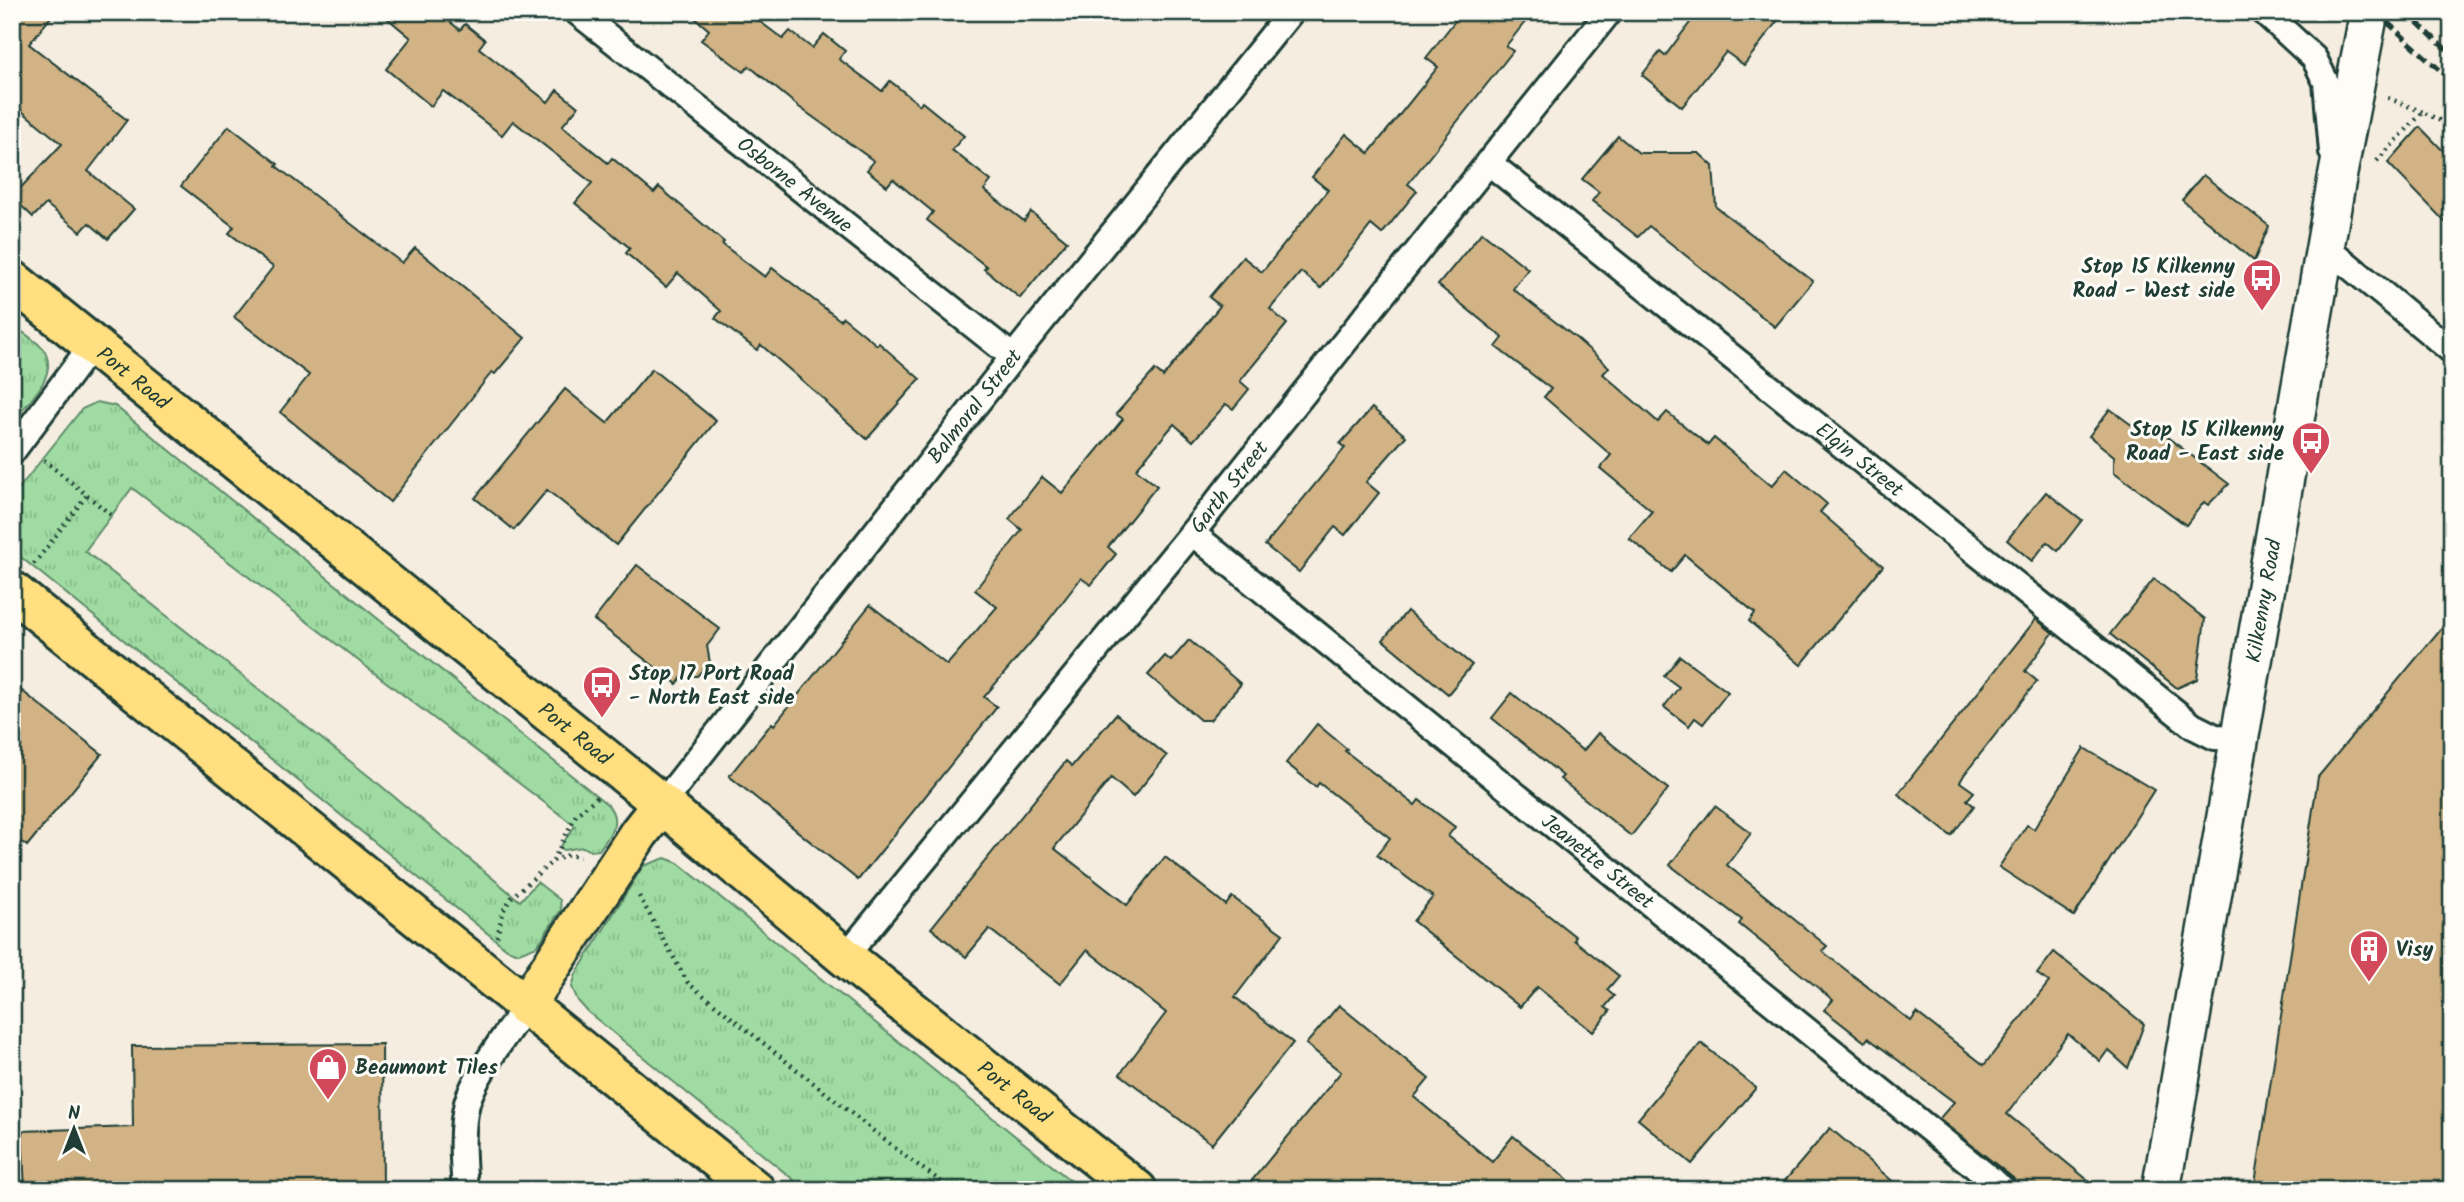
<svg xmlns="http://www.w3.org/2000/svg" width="2464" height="1202" font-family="Kalam,sans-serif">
	<defs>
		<pattern id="grass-tufts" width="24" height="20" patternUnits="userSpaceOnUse" patternTransform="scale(1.75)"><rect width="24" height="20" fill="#9fdba2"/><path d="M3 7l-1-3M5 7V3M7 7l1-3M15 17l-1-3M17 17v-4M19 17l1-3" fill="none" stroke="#88bd8c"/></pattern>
	</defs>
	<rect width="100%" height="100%" fill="#f4ede0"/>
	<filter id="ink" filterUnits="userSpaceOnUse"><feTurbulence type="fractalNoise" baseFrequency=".0143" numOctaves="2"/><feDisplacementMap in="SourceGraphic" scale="14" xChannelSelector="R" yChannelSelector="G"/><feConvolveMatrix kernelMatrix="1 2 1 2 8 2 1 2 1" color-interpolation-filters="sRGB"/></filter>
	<g filter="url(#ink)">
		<!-- grass -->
		<g fill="url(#grass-tufts)" stroke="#5f8c6b" stroke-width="2">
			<path d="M12 324C21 332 36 340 43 349 61 374 27 404 12 421Z"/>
			<path d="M97 402 115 406 608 805C622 822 610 834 599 850L591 851 583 847 564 850 560 847 575 826 132 488 85 551 380 785 520 901 537 882 560 900 561 910 537 946 519 953 507 949 12 550V497L82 409Z"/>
			<path d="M665 858 678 863 1082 1190H806L588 1012 578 1001 572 987 576 974 643 866Z"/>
		</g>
		<!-- building -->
		<g fill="#d1b385" stroke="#1f3d34" stroke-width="2">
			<path d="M12 12H55L29 44 127 120 88 171 134 209 108 239 89 223 81 232 46 204 33 217 12 197 62 144 12 103Z"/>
			<path d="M380 12H438L460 30 465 24 485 40 479 48 548 102 557 90 578 107 562 126 608 163 612 158 654 193 659 187 724 242 722 244 765 277 772 268 840 320 843 317 877 345 879 343 920 379 867 439 826 403 827 402 761 345 757 350 715 318 721 311 678 273 666 287 626 253 630 248 575 203 592 183 513 121 502 135 443 91 431 106 386 69 411 38Z"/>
			<path d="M688 12H747L783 39 790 31 812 48 824 34 845 51 839 59 882 91 890 81 920 105 922 102 964 136 952 150 991 181 984 190 1024 221 1031 212 1067 241 1020 298 984 269 987 267 927 220 933 212 893 179 887 186 867 170 874 161 799 107 749 66 744 72 701 40 709 30Z"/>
			<path d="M1462 12H1533L1506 46 1513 51 1408 184 1417 191 1382 234 1371 225 1321 288 1301 272 1270 309 1287 324 1240 381 1249 389 1233 409 1226 404 1193 441 1174 424 1136 469 1157 486 1108 547 1116 554 1091 585 1081 578 1038 634 984 697 997 707 858 880 729 776 772 723 774 725 870 605 947 665 997 607 975 590 1022 530 1009 519 1042 477 1062 493 1123 419 1116 414 1155 370 1163 377 1220 306 1209 297 1243 257 1262 272 1328 190 1312 177 1346 134 1369 153 1438 67 1426 58Z"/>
			<path d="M1698 12H1784L1744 65 1726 52 1682 107 1642 75 1660 52 1665 56Z"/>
			<path d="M229 126 278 164 276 166 402 263 415 248 525 338 495 374 492 372 390 502 280 412 309 375 234 317 273 267 229 233 234 227 181 186Z"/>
			<path d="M2420 127 2452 160V229L2388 163Z"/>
			<path d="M1618 136 1639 153H1699L1713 166 1716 207 1813 281 1775 327 1649 226 1638 237 1592 201 1599 192 1582 179Z"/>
			<path d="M2203 175 2269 226 2254 261 2182 200Z"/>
			<path d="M1482 232 1528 269 1513 289 1576 338 1609 367 1603 374 1658 422 1667 412 1708 445 1714 438 1772 486 1786 469 1827 504 1820 512 1883 566 1801 665 1749 621 1755 613 1685 555 1671 572 1629 538 1652 511 1600 468 1611 455 1544 397 1551 389 1496 347 1503 338 1438 285Z"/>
			<path d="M652 369 716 421 616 545 547 490 514 530 475 498 565 389 607 423Z"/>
			<path d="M1372 408 1406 436 1366 482 1379 493 1345 535 1335 527 1299 572 1265 545 1345 448 1340 444Z"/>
			<path d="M2110 409 2133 426 2150 424 2229 484 2208 505 2204 502 2186 525 2114 472V456L2089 436Z"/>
			<path d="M2046 492 2082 520 2058 551 2047 542 2032 561 2007 540Z"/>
			<path d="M637 565 720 629 707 646 710 663 697 676H683L677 684 594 620Z"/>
			<path d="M2154 579 2205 619 2197 679 2177 688 2110 634Z"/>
			<path d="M1407 611 1472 665 1448 694 1383 640Z"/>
			<path d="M2452 615V1190H2254L2318 777Z"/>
			<path d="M2036 619 2053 633 2025 671 2037 681 1964 775 1960 782 1974 792 1967 800 1974 806 1951 836 1898 794Z"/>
			<path d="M1189 640 1241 684 1210 720H1200L1148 675 1165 656 1171 661Z"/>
			<path d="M1680 656 1728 692 1703 724 1695 718 1689 726 1664 707 1679 687 1664 676Z"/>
			<path d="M12 683 102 754 27 846 12 834Z"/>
			<path d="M1512 693 1583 751 1598 733 1668 789 1631 836 1560 779 1563 776 1492 718Z"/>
			<path d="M1116 714 1167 756 1133 797 1111 778 1054 848 1127 905 1165 857 1226 905 1232 897 1283 934 1235 997 1293 1043 1212 1144 1120 1074 1166 1013 1087 950 1060 984 989 929 966 957 931 928 1066 761 1072 766Z"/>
			<path d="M1317 724 1347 749 1345 751 1415 805 1419 800 1455 827 1448 836 1576 937 1574 940 1619 976 1607 990 1614 996 1605 1007 1610 1011 1593 1032 1537 987 1520 1007 1413 921 1433 897 1377 855 1390 838 1319 783 1316 787 1286 763Z"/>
			<path d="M2084 748 2154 790 2074 916 1999 867 2027 825 2034 829Z"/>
			<path d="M1715 806 1751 833 1727 865 1827 946 1822 951 1911 1021 1917 1013 1984 1065 2049 982 2037 974 2054 952 2144 1024 2128 1068 2108 1050 2100 1061 2068 1034 2007 1114 2100 1190H2021L2013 1178 1939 1119 1954 1102 1868 1038 1865 1042 1824 1010 1833 1000 1739 924 1742 920 1670 865Z"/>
			<path d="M1339 1005 1429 1079 1414 1097 1492 1162 1513 1136 1581 1190H1244L1341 1072 1306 1044Z"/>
			<path d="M1701 1043 1756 1088 1692 1164 1638 1119Z"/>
			<path d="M382 1044 383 1190H25L22 1131 133 1127 132 1046Z"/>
			<path d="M1830 1128 1903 1190H1777Z"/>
		</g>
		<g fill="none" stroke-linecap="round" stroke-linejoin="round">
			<!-- minor casing -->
			<g stroke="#1f3d34" stroke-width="30">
				<g id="minor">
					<path id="s1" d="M577 12 1013 357"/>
					<path d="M2264 12 2314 58 2326 82 2332 152"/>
					<path id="s2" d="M1488 162 2193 726 2215 737 2239 738"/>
					<path d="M2325 246 2452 351"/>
					<path d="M12 452 92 345"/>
					<path id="s3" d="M1192 533 2004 1190"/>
					<path id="s4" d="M662 804 1013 357 1291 12"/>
					<path id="s5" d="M845 957 1192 533 1609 12"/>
					<path d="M465 1190C463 1161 460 1132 467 1103 475 1074 508 1033 525 1006"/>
				</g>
			</g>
			<!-- secondary casing -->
			<g stroke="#1f3d34" stroke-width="42">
				<g id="secondary">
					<path id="s6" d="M2161 1190 2336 184 2369 12"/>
				</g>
			</g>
			<!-- trunk casing -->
			<g stroke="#1f3d34" stroke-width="44">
				<g id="trunk">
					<path id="s7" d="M12 280 662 804 845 957 1137 1190"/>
					<path d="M12 591 755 1190"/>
					<path d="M525 1006 639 833 662 804"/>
				</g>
			</g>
			<!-- path -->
			<g stroke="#1f3d34" stroke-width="4.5" stroke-dasharray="2 5" stroke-linecap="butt">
				<path d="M2388 98 2423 112"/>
				<path d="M2377 161 2423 112 2441 121"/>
				<path d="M44 460 111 515"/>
				<path d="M34 564 87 495"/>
				<path d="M553 861 568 855 580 857"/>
				<path d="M639 896 688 983 905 1156 953 1190"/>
				<path d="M497 937 503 911 512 897 553 861 576 815 597 797"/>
			</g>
			<!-- minor -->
			<use href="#minor" stroke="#fdfcf7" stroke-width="24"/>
			<!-- secondary -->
			<use href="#secondary" stroke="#fdfcf7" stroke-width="37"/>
			<!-- trunk -->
			<use href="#trunk" stroke="#ffdf80" stroke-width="38"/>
			<!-- rail -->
			<g stroke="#1f3d34" stroke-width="5" stroke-dasharray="10 5" stroke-linecap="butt">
				<path d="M2376 12 2452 81"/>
				<path d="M2406 12 2452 55"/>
			</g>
		</g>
	</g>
	<!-- icons -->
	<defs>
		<g id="bus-pin" transform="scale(2.0125)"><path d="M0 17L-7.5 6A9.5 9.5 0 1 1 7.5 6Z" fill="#d1495b" stroke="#fdfcf7"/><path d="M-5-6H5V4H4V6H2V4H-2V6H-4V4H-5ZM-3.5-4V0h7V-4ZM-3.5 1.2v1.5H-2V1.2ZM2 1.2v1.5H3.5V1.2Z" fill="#fff"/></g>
		<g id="building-pin" transform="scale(2.0125)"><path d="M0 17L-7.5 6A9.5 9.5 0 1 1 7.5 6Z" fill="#d1495b" stroke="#fdfcf7"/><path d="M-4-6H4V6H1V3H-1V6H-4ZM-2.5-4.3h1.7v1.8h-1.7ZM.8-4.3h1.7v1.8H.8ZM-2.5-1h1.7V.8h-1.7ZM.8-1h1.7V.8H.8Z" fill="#fff"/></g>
		<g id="shop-pin" transform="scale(2.0125)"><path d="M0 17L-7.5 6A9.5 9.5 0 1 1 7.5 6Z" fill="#d1495b" stroke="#fdfcf7"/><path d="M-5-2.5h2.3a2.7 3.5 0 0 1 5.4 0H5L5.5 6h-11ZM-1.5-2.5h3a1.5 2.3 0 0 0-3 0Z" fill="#fff"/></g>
	</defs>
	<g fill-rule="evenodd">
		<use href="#bus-pin" x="2262" y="278"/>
		<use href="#bus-pin" x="2311" y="441"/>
		<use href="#bus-pin" x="602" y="685"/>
		<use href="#building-pin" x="2369" y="949"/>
		<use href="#shop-pin" x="328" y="1067"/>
	</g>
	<g text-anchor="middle" stroke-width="6" stroke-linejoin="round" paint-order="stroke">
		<!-- street labels -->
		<g font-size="21" fill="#1f3d34" stroke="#fdfcf7">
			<text dy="7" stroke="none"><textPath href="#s1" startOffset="278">Osborne Avenue</textPath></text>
			<text dy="7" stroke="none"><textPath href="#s7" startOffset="156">Port Road</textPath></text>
			<text dy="7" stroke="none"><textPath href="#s4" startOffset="506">Balmoral Street</textPath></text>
			<text dy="7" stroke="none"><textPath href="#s2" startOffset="476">Elgin Street</textPath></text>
			<text dy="7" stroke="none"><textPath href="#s5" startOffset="607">Garth Street</textPath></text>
			<text dy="7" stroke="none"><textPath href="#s6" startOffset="598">Kilkenny Road</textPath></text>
			<text dy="7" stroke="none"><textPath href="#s7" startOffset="723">Port Road</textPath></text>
			<text dy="7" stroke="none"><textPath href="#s3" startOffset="522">Jeanette Street</textPath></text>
			<text dy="7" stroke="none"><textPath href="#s7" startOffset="1290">Port Road</textPath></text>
		</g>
		<!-- poi labels -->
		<g font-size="21" font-weight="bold" fill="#1f3d34" stroke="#fdfcf7" text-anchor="start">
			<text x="2235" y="273" text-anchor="end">Stop 15 Kilkenny<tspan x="2235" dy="24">Road - West side</tspan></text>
			<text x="2284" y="436" text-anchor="end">Stop 15 Kilkenny<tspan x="2284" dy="24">Road - East side</tspan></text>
			<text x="629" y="680">Stop 17 Port Road<tspan x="629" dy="24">- North East side</tspan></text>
			<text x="2396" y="956">Visy</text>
			<text x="355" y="1074">Beaumont Tiles</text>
		</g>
	</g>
	<!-- margin -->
	<rect width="2464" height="1202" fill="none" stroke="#fdfcf7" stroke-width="42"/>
	<rect x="21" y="21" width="2422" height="1160" fill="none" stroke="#1f3d34" stroke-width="2.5" filter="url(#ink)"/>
	<!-- north arrow -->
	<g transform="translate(74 1129)" stroke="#fdfcf7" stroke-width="5" paint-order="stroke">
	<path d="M0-5L12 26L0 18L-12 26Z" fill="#1f3d34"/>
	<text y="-10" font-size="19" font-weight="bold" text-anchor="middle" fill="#1f3d34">N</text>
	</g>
</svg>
